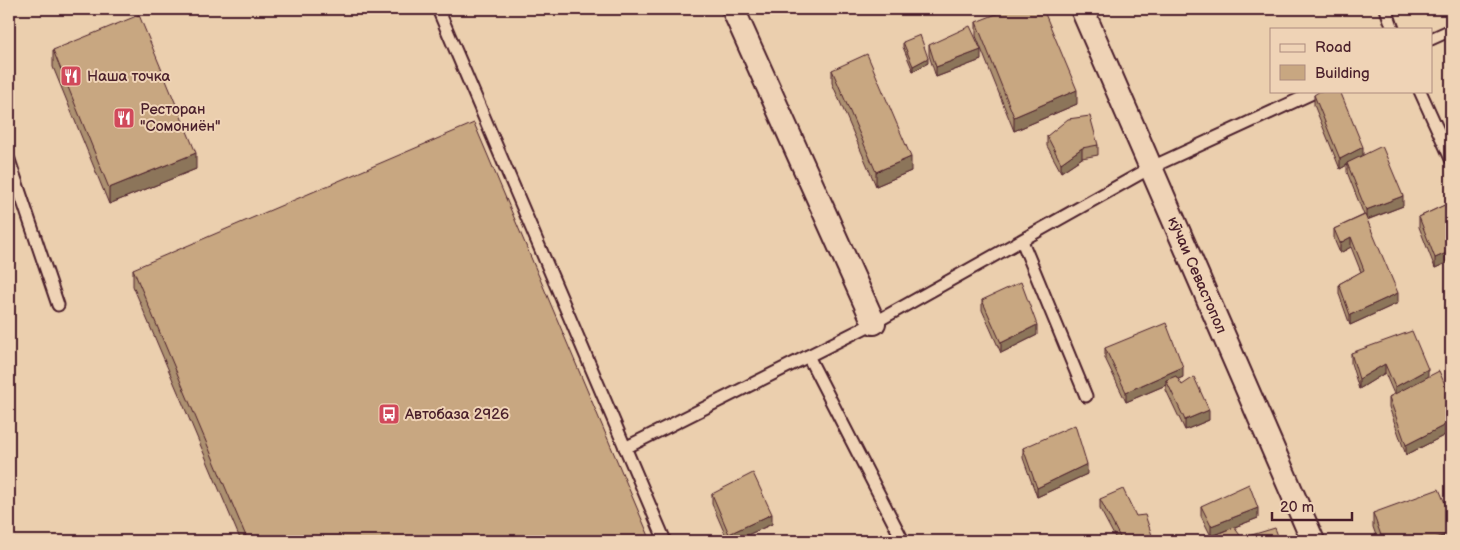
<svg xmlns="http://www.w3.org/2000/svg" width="1460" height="550" font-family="'Balsamiq Sans',sans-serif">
	<rect width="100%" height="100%" fill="#ebcfae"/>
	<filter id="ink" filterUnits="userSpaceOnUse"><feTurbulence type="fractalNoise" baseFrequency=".02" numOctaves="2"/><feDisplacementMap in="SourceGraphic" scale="10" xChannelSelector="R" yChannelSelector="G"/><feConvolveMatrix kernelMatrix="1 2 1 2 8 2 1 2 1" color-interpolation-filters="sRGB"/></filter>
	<g filter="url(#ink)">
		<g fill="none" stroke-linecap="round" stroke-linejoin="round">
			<!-- lane casing -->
			<g stroke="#4a1f2b" stroke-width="15">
				<g id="lane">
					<path d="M438 9 665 541"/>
					<path d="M1386 9 1393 29"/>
					<path d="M1431 39 1451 30"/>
					<path d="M1420 91 1451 159"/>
					<path d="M9 160 58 305"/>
					<path d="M1022 241 1086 396"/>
					<path d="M808 356 903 541"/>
					<path d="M625 448 874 323 1152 167 1317 91"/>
				</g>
			</g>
			<!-- street casing -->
			<g stroke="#4a1f2b" stroke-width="26">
				<g id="street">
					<path d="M733 9 874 323"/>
					<path id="s1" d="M1082 9 1313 541"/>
				</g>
			</g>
			<!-- lane -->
			<use href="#lane" stroke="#efd3b6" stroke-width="11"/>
			<!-- street -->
			<use href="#street" stroke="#efd3b6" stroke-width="22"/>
		</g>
		<!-- wall -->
		<g fill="#ac906f" stroke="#4a1f2b">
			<path d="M976 22 1077 104 1014 131 976 36Z"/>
			<path d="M903 42 928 63 913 71 903 47Z"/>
			<path d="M929 45 981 60 936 77 929 55Z"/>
			<path d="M53 50 196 169 109 204 53 67Z"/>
			<path d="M832 70 911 171 876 186 832 83Z"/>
			<path d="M1314 95 1363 155 1403 206 1367 220 1398 303 1350 325 1339 294V284L1361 272 1351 247 1340 253 1334 239V229L1364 215 1347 172V165L1340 169 1314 105Z"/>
			<path d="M1047 136 1098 145V155L1082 158 1061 172 1047 146Z"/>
			<path d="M1451 202V261L1435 268 1419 227V217Z"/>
			<path d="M133 269 651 541H241L133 286Z"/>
			<path d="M982 300 1037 335 1001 353 982 310Z"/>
			<path d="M1105 348 1183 377 1178 379 1182 385 1209 420 1185 430 1166 390V385L1126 402 1105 358Z"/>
			<path d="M1351 353 1428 376 1451 398V432L1406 455 1389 407V397L1394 394 1385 373 1359 389 1351 363Z"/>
			<path d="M1023 448 1087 474 1037 497 1023 458Z"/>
			<path d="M712 494 772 524 734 541H728L712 504Z"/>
			<path d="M1100 499 1136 516 1154 541H1117L1100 509Z"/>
			<path d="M1201 506 1258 518 1211 536 1201 516Z"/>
			<path d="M1373 513 1451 541H1378L1373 527Z"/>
		</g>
		<!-- shaded-wall -->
		<g fill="#8c755a" stroke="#4a1f2b">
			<path d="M1273 9H1279L1273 11Z"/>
			<path d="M981 50V60L936 77V67Z"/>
			<path d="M928 58V63L913 71V66Z"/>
			<path d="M1077 90V104L1014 131V117Z"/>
			<path d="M1363 147V157L1347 163V165L1340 169V159Z"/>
			<path d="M1082 148V158L1061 172V163Z"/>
			<path d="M196 153V169L109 204V188Z"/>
			<path d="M911 157V171L876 186V172Z"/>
			<path d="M1403 196V206L1366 220V210Z"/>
			<path d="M1351 237V247L1340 253V243Z"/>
			<path d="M1451 251V261L1435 268V258Z"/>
			<path d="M1398 293V303L1350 325V315Z"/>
			<path d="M1037 325V335L1001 353V343Z"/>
			<path d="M1385 364V373L1359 389V379Z"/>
			<path d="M1183 367V377L1168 384 1166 380V385L1126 402V392Z"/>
			<path d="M1428 369V378L1395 397V387Z"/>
			<path d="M1209 410V420L1185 430V420Z"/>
			<path d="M1451 422V432L1406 455V445Z"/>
			<path d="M1087 464V474L1037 497V488Z"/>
			<path d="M1258 508V518L1211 536V526Z"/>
			<path d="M772 514V524L734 541H729V534Z"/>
			<path d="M1451 533V541H1428Z"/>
		</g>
		<!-- building -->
		<g fill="#c8a781" stroke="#4a1f2b">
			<path d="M1009 9H1043L1077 90 1014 117 976 22Z"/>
			<path d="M139 15 196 153 109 188 53 50Z"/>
			<path d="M970 26 981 50 936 67 929 45Z"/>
			<path d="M920 35 928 58 913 66 903 42Z"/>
			<path d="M867 54 911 157 876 172 832 70Z"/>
			<path d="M1320 91H1340L1363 147 1340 159 1314 95Z"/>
			<path d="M1090 116 1098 145 1082 148 1061 163 1047 136 1068 119Z"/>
			<path d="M474 123 651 541H248L133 269Z"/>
			<path d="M1382 146 1403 196 1366 210 1347 163Z"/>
			<path d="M1451 202V251L1435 258 1419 217Z"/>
			<path d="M1365 215 1398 293 1350 315 1339 284 1364 270 1351 237 1340 243 1334 229Z"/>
			<path d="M1021 282 1037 325 1001 343 982 300Z"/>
			<path d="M1166 323 1183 367 1126 392 1105 348Z"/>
			<path d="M1412 331 1428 369 1395 387 1385 364 1359 379 1351 353Z"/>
			<path d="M1439 371 1451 398V422L1406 445 1389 397Z"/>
			<path d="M1176 376 1182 385 1194 377 1209 410 1185 420 1166 380Z"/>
			<path d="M1075 425 1087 464 1037 488 1023 448Z"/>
			<path d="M753 473 772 514 729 534 712 494Z"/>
			<path d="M1249 484 1258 508 1211 526 1201 506Z"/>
			<path d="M1123 489 1136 516 1145 515 1154 541H1122L1100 499Z"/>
			<path d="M1439 489 1451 517V533L1428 541H1383L1373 513Z"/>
			<path d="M1234 527 1242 538 1275 528 1280 541H1201Z"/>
		</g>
	</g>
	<!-- icons -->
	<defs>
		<g id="restaurant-square" transform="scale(1.125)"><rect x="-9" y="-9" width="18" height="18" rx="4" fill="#d1495b" stroke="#efd3b6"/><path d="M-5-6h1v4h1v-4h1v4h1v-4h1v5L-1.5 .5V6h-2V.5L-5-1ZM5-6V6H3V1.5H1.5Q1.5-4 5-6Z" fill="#fff"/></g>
		<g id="bus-square" transform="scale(1.125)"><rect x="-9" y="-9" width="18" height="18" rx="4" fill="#d1495b" stroke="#efd3b6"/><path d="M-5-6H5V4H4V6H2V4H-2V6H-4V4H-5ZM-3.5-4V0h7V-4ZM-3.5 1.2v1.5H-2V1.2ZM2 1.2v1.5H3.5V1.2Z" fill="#fff"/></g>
	</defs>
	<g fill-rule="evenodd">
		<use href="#restaurant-square" x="71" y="76"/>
		<use href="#restaurant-square" x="124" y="118"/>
		<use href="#bus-square" x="389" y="414"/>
	</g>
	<g text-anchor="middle" stroke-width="4" stroke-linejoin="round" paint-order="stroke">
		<!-- poi labels -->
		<g font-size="15" fill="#4a1f2b" stroke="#efd3b6" text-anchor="start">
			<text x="87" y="81">Наша точка</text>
			<text x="140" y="114">Ресторан<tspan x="140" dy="17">"Сомониён"</tspan></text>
			<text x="405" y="419">Автобаза 2926</text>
		</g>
		<!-- street labels -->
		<g font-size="15" fill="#4a1f2b" stroke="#efd3b6">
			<text dy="5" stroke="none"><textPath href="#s1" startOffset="290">кӯчаи Севастопол</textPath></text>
		</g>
	</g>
	<!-- margin -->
	<rect width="1460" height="550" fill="none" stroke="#efd3b6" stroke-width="30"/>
	<rect x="15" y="15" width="1430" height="520" fill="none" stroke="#4a1f2b" stroke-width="2" filter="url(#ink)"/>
	<!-- legend -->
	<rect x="1270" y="28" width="162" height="65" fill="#efd3b6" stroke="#ad8b7e"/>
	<rect x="1280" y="44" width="25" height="8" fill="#efd3b6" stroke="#ad8b7e"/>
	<text x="1315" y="52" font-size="15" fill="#4a1f2b">Road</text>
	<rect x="1280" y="65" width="25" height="15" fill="#c8a781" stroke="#ad8b7e"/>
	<text x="1315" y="78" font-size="15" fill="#4a1f2b">Building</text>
	<!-- scale -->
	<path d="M1272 512v8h80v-8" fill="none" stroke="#4a1f2b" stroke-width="2.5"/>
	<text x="1280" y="512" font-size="15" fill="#4a1f2b" stroke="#efd3b6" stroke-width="4" paint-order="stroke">20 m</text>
</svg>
